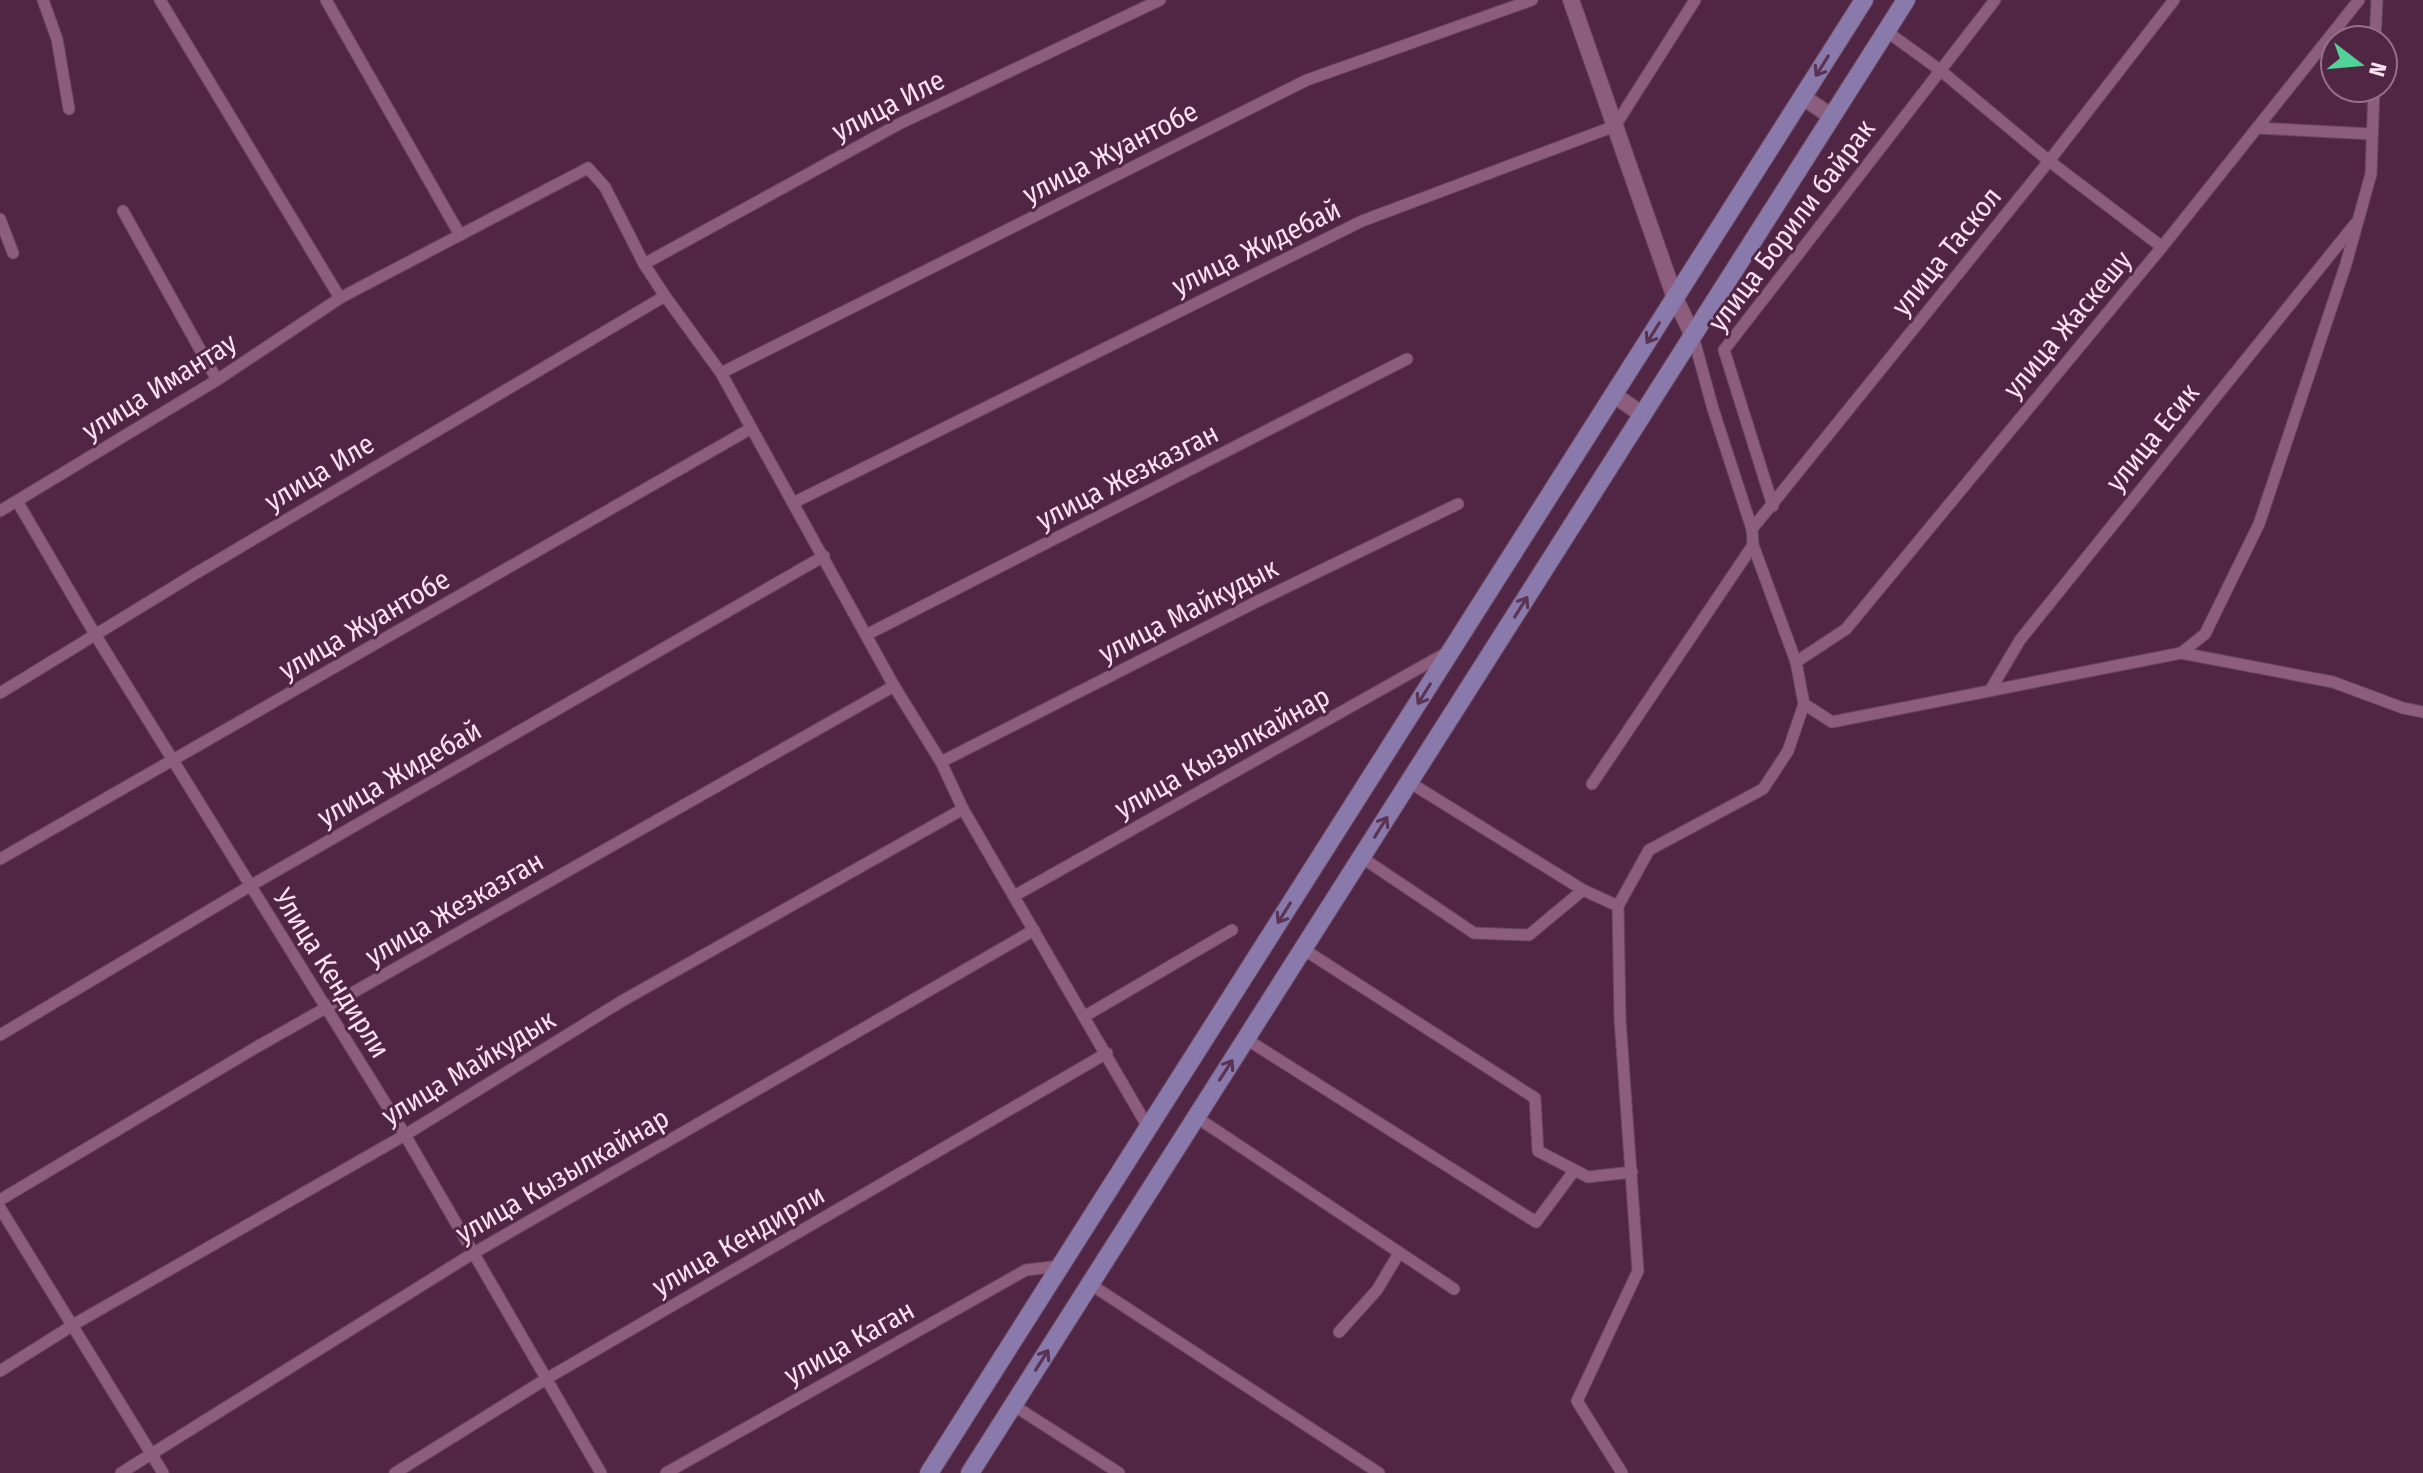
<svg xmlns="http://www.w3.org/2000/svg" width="2423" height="1473" font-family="'Fira Sans Condensed',sans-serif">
	<rect width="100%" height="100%" fill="#512644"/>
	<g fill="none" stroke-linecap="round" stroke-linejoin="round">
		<!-- street casing -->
		<g stroke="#69445e" stroke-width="13">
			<g id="street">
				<path d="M43 0 57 39 69 109"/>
				<path d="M160 0 340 298 460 235"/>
				<path d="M326 0 460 235 588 168 605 187 644 264 665 296 721 373 894 686 941 762 963 809 1149 1129"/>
				<path d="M1886 31 1940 70 2049 161 2162 247"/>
				<path d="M2375 40 2377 0"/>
				<path d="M2257 128 2372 134"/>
				<path d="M123 211 217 380"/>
				<path d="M0 219 13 253"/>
				<path d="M644 264 899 124 1160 0"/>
				<path d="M1693 336 1713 409 1752 529 1753 545 1796 662 1804 704 1832 722 2181 653 2205 634 2259 524 2346 264 2371 174 2374 88"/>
				<path d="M721 373 1307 80 1532 0"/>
				<path d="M17 501 96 636 405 1135 601 1473"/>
				<path d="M795 502 1362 221 1615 126 1695 0"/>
				<path d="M1773 506 1724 350 1995 0"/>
				<path d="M0 511 217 380 340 298"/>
				<path d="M1752 529 2049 161 2174 0"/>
				<path d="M868 634 1407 359"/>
				<path d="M2181 653 2333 682 2403 708 2423 712"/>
				<path d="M1796 662 1846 629 2162 247 2359 0"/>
				<path d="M1991 689 2020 640 2355 224"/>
				<path d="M0 693 193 575 665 296"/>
				<path d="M941 762 1258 601 1458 504"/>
				<path d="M1409 782 1583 890 1618 906"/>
				<path d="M1592 784 1753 545"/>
				<path d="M1361 857 1474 933 1529 935 1583 890"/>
				<path d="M0 859 750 429"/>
				<path d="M1014 896 1446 653"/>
				<path d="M1303 949 1535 1098 1538 1151 1588 1177 1632 1172"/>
				<path d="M1085 1016 1232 930"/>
				<path d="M0 1035 250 886 824 556"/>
				<path d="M1246 1039 1536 1222 1574 1171"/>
				<path d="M1196 1117 1454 1289"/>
				<path d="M0 1200 255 1048 894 686"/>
				<path d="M0 1208 163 1473"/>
				<path d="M1090 1284 1379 1473"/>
				<path d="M1339 1332 1377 1290 1399 1253"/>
				<path d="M0 1371 78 1322 405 1135 622 1001 963 809"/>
				<path d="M1013 1405 1119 1473"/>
				<path d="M121 1473 472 1254 1034 930"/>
				<path d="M395 1473 546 1379 1107 1053"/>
				<path d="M666 1473 1026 1270 1060 1266"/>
				<path d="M1622 1473 1577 1401 1638 1271 1620 1019 1618 906 1649 850 1763 789 1788 751 1804 704"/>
			</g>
		</g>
		<!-- secondary casing -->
		<g stroke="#69445e" stroke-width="18">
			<g id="secondary">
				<path d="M1571 0 1675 298 1693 336"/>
				<path d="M1803 97 1832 117"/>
				<path d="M1614 395 1643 415"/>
			</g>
		</g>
		<!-- primary casing -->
		<g stroke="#69445e" stroke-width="20">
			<g id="primary">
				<path d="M929 1473 1864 0"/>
				<path d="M970 1473 1906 0"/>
			</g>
		</g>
		<!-- street -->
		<use href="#street" stroke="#8c5d7c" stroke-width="11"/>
		<!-- secondary -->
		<use href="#secondary" stroke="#8c5d7c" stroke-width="16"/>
		<!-- primary -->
		<use href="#primary" stroke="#8a7aab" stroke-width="18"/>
	</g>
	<!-- one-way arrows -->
	<defs><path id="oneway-shaft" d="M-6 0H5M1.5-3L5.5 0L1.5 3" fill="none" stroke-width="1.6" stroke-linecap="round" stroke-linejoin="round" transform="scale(2)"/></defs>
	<g stroke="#5a3353">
		<use href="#oneway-shaft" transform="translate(1822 66) rotate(122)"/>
		<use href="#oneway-shaft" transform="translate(1653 333) rotate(122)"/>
		<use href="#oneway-shaft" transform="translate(1521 607) rotate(-58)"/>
		<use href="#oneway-shaft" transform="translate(1424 694) rotate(122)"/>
		<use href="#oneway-shaft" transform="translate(1381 827) rotate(-58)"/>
		<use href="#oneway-shaft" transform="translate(1284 913) rotate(122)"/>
		<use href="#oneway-shaft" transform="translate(1226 1070) rotate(-57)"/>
		<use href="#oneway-shaft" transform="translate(1042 1360) rotate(-58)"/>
	</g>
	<g text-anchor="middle" stroke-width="6" stroke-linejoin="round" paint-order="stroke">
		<!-- street labels -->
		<g font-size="28" fill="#fce0f1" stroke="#512644">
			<text transform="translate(888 105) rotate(-27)" y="10">улица Иле</text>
			<text transform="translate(1110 152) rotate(-27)" y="10">улица Жуантобе</text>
			<text transform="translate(1791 225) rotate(-53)" y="10">улица Борили байрак</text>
			<text transform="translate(1256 247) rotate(-26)" y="10">улица Жидебай</text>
			<text transform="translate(1946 251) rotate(-51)" y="10">улица Таскол</text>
			<text transform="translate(2067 324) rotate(-50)" y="10">улица Жаскешу</text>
			<text transform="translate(159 386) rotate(-32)" y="10">улица Имантау</text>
			<text transform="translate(2152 437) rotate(-51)" y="10">улица Есик</text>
			<text transform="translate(319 472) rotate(-31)" y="10">улица Иле</text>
			<text transform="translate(1127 476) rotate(-27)" y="10">улица Жезказган</text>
			<text transform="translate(1188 610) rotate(-27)" y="10">улица Майкудык</text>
			<text transform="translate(364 624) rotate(-30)" y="10">улица Жуантобе</text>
			<text transform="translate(1222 752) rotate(-29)" y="10">улица Кызылкайнар</text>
			<text transform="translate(399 773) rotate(-30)" y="10">улица Жидебай</text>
			<text transform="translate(454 908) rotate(-30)" y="10">улица Жезказган</text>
			<text transform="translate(332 973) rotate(58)" y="10">Улица Кендирли</text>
			<text transform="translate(468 1067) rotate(-31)" y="10">улица Майкудык</text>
			<text transform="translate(562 1175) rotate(-30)" y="10">улица Кызылкайнар</text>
			<text transform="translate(738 1240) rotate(-30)" y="10">улица Кендирли</text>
			<text transform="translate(849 1342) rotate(-29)" y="10">улица Каган</text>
		</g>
	</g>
	<!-- north arrow -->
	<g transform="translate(2359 64) rotate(106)"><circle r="38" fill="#512644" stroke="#957089" stroke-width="2"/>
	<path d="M0-6L14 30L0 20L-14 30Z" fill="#51d397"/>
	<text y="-12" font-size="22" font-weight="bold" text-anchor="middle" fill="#fce0f1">N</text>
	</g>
</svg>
